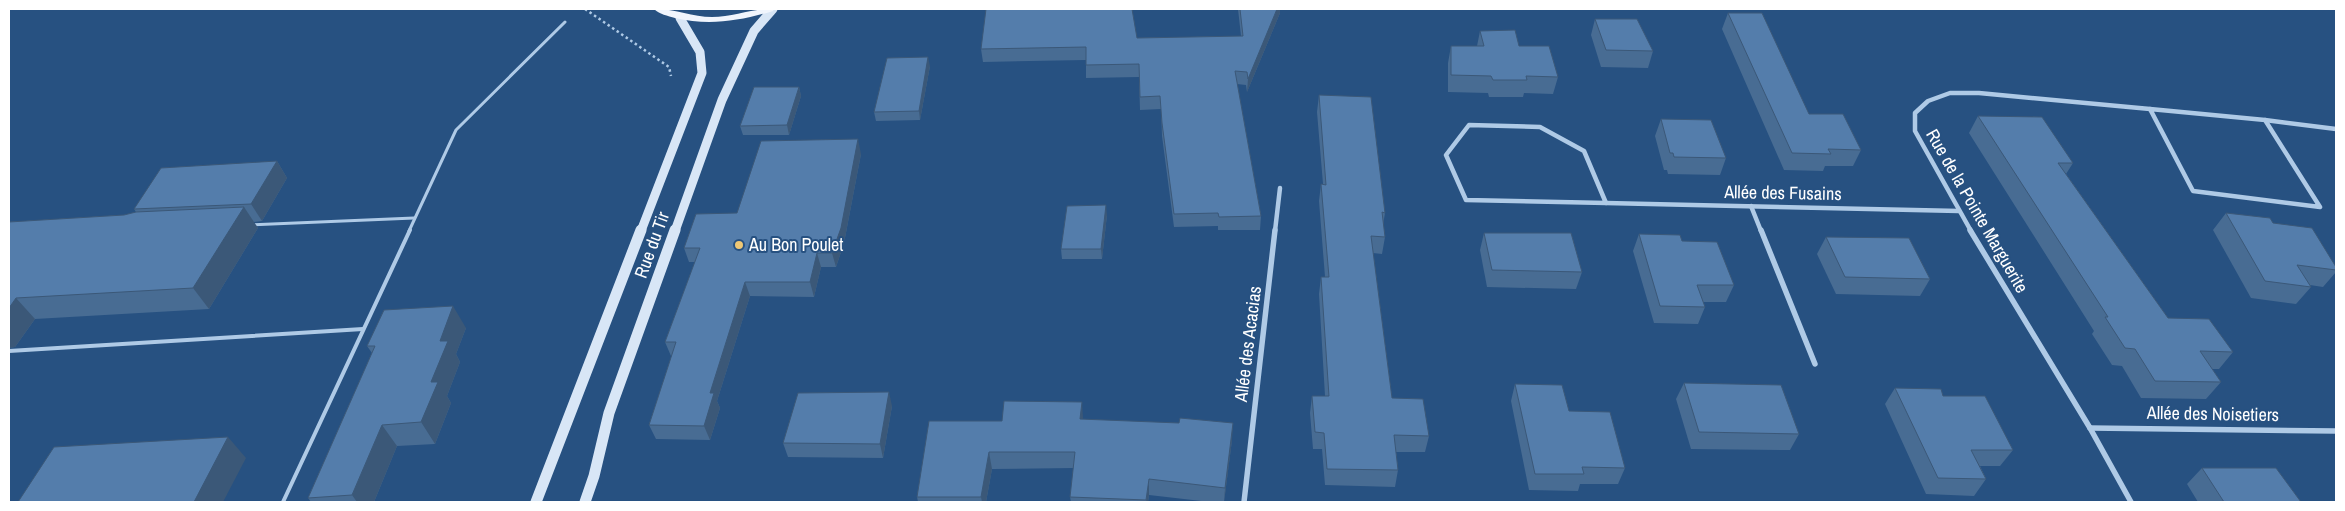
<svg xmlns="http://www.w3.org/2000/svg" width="2345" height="511" font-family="'Archivo Narrow',sans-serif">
	<rect width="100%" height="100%" fill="#275181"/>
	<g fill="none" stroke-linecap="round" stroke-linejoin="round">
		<!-- path -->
		<path stroke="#afcae6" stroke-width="2.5" stroke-dasharray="2.5 3" stroke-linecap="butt" d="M585 9 669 67 671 76"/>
		<!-- service-far1 -->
		<g stroke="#afcae6" stroke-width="3">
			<path d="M251 225 414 218"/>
			<path d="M409 231 456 130 565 22"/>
		</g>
		<!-- service -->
		<g stroke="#afcae6" stroke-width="4">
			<path d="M9 351 363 329"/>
			<path d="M283 502 410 230"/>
		</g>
		<!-- minor-far1 -->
		<g stroke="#afcae6" stroke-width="4.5">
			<path d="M2150 109 2265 120 2320 207 2193 191Z"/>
			<path d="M2265 120 2336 129"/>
			<path d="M1469 125 1540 127 1584 151 1606 203 1466 200 1446 155Z"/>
			<path d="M1606 203 1959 211"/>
			<path d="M1751 206 1761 231"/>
			<path d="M1275 231 1280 188"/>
			<path d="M1971 231 1915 131V113L1928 101 1950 93H1979L2150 109"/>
		</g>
		<!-- minor -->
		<g stroke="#afcae6" stroke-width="5.5">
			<path d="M1761 230 1815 364"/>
			<path d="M1970 230 2090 428 2131 502"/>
			<path d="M2090 428 2336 431"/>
			<path d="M1244 502 1275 230"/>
		</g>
		<!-- secondary-far1 -->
		<g stroke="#d8e6f6" stroke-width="9">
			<path d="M641 231 702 73 700 52 680 18"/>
			<path d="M675 231 722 100 754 31 773 9"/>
		</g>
		<!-- secondary -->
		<g stroke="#d8e6f6" stroke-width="11">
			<path d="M536 502 641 230"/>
			<path d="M585 502 594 476 609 413 675 230"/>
		</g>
		<!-- primary -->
		<path fill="#f0f5fd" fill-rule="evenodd" d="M654 9C673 8 692 17 712 17 733 17 753 8 774 9L773 11C740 21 709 26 675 18 668 16 659 14 654 9Z"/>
	</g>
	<!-- wall -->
	<g fill="#486c93">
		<path d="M1238 9H1280V13L1247 92 1246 85 1237 84 1261 216 1260 230H1218V226L1174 227 1162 136 1161 109 1140 110 1139 77 1086 78V60L983 62 981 49 1137 38 1241 36Z"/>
		<path d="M1728 13 1809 114 1861 150 1853 166H1825L1823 171 1784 170 1722 29Z"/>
		<path d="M1595 19 1653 51 1648 68 1601 67 1591 35Z"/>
		<path d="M1480 31 1519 46 1558 77 1553 94 1524 93 1523 97H1489L1488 93 1448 92V63L1451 46H1477Z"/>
		<path d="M930 66 920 120 876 121 874 112Z"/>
		<path d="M799 87 801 96 789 135H743L740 126Z"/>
		<path d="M1319 95 1385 213 1383 225 1385 237 1382 254 1373 253 1392 398 1429 436 1425 452H1396L1398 470 1395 487 1325 485 1322 449H1313L1310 413 1312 396H1325L1319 294 1321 277H1325L1319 201 1321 184H1323L1317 112Z"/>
		<path d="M1978 116 2073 163 2066 174 2168 318 2233 352 2219 369H2212L2221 382 2206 399 2141 398 2122 366 2112 365 2092 334 2094 331 1969 133Z"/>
		<path d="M1661 119 1726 158 1720 175 1668 174 1667 170H1664L1655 136Z"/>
		<path d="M861 154 844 243 836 267H821L814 297 750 296 717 401 720 408 710 440 656 439 649 425 672 356H671L665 342 695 262H689L684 248 737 213Z"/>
		<path d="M277 161 287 178 262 221 253 222 258 228 209 309 35 319 15 347 9 348V222L124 215 136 212 134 209Z"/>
		<path d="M2226 213 2273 223 2336 267V272L2323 287 2310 285 2311 287 2296 304 2251 298 2213 230Z"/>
		<path d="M1107 215 1102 259H1062L1061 249Z"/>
		<path d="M1484 233 1582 272 1576 289 1487 287 1480 250Z"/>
		<path d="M1639 234 1734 285 1726 302H1703L1705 307 1698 324 1654 323 1633 251Z"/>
		<path d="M1826 237 1930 279 1920 296 1836 294 1817 254Z"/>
		<path d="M466 328 456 354 460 362 447 396 451 403 435 444 397 446 374 502H311L308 498 372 353 367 346Z"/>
		<path d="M1684 383 1799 434 1790 450 1691 449 1676 399Z"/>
		<path d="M1515 384 1569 411 1625 468 1618 484H1580L1578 491 1529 490 1511 401Z"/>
		<path d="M1895 388 1943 396 2013 450 2000 466H1980L1986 479 1974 496 1926 494 1885 404Z"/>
		<path d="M892 406 883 458 788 457 783 443Z"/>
		<path d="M1083 419 1232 440 1224 502H1210L1149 495 1148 502H1071L1070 497 1074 468 992 469 986 502H918L917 497 1002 421Z"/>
		<path d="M2202 468 2301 502H2198L2187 484Z"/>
	</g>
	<!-- shaded-wall -->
	<g fill="#3b5878">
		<path d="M1277 9H1280V13L1247 92 1248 79Z"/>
		<path d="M928 57 930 66 920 120 919 111Z"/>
		<path d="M799 87 801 96 789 135 787 125Z"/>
		<path d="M858 139 861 154 844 243 836 267 832 253Z"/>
		<path d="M277 161 287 178 262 221 251 204Z"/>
		<path d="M1106 205 1107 215 1102 259 1101 249Z"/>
		<path d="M244 207 258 228 209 309 193 288Z"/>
		<path d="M817 253 821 267 814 297 810 282Z"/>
		<path d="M745 282 750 296 717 401 720 408 710 440 704 426 710 393Z"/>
		<path d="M16 298 35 319 15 347 9 348V308Z"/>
		<path d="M453 306 466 328 456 354 460 362 447 396 451 403 435 444 421 422 440 341Z"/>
		<path d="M889 392 892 406 883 458 880 444Z"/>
		<path d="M1082 402 1083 418 1081 436 1080 419Z"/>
		<path d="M1233 423 1232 440 1224 502 1225 488Z"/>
		<path d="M382 425 397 446 374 502H357L352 495Z"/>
		<path d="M228 437 246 458 223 502H194Z"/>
		<path d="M989 452 992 469 986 502H982L981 497Z"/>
		<path d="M1149 479V495L1148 502H1146Z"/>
	</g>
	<!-- building -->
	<g fill="#547dab" stroke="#3b5878">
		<path d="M986 9H1132L1137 38 1243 36 1240 9H1277L1248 79 1247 72 1235 71 1261 216 1219 217 1218 213 1174 214 1162 123 1160 96 1140 97 1139 64 1086 65V47L981 49Z"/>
		<path d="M1728 13H1762L1809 114H1843L1861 150 1828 149 1831 154 1792 153Z"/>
		<path d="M1595 19H1637L1653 51 1606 50Z"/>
		<path d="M1515 30 1519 46H1549L1558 77 1526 76 1527 80H1493L1491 76 1451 75V46H1484L1480 31Z"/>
		<path d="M928 57 919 111 874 112 887 58Z"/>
		<path d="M754 87H799L787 125 740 126Z"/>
		<path d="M1319 95 1371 97 1385 213 1382 212 1385 237 1371 236 1392 398 1423 399 1429 436 1394 435 1398 470 1327 469 1324 433 1315 432 1312 396H1329L1321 277H1329L1321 184 1326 185Z"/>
		<path d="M1978 116 2042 117 2073 163H2058L2168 318 2209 319 2233 352 2200 351 2221 382 2155 381 2135 349 2125 348 2105 317H2108Z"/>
		<path d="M1661 119 1711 120 1726 158 1674 157 1673 153H1670Z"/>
		<path d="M858 139 841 228 832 253H817L810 282H745L710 393H714L704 426 649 425 676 342H665L700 248H684L696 214 737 213 761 141Z"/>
		<path d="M277 161 251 204 134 209 161 168Z"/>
		<path d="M1106 205 1101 249H1061L1067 206Z"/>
		<path d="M244 207 193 288 16 298 9 308V222L124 215 136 212Z"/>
		<path d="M2226 213 2270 218 2273 223 2312 228 2336 267V270L2297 265 2311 287 2265 281Z"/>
		<path d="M1484 233H1571L1582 272 1492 270Z"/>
		<path d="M1639 234 1680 235 1682 241 1717 242 1734 285H1697L1705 307 1660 306Z"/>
		<path d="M1826 237 1909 238 1930 279 1845 277Z"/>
		<path d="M453 306 440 341H448L431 382H438L421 422 382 425 352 495 308 498 375 346H367L384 310Z"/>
		<path d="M1684 383 1781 385 1799 434 1699 432Z"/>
		<path d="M1515 384 1562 385 1569 411 1610 412 1625 468 1582 467 1584 474H1535Z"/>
		<path d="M1895 388 1941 389 1943 396H1985L2013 450H1971L1986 479 1938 478Z"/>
		<path d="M889 392 880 444 783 443 798 393Z"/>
		<path d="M1004 401 1082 402 1080 419 1179 423 1180 418 1233 423 1225 488 1149 479 1146 500 1070 497 1075 452H989L981 497H917L929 421H1002Z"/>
		<path d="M228 437 194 502H18L54 447Z"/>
		<path d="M2202 468H2276L2301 502H2224Z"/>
	</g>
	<!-- markers -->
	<circle fill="#eec775" stroke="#275181" stroke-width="2" cx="739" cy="245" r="5"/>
	<g text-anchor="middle" stroke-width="4" stroke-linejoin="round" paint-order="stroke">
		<!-- street labels -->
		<g font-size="18" fill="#fff" stroke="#275181">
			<text transform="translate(1783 193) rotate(1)" y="6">Allée des Fusains</text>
			<text transform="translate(1977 211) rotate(60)" y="6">Rue de la Pointe Marguerite</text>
			<text transform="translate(652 245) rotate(-70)" y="6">Rue du Tir</text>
			<text transform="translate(1248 344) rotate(-83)" y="6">Allée des Acacias</text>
			<text transform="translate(2213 414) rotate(1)" y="6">Allée des Noisetiers</text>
		</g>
		<!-- poi labels -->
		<g font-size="18" fill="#fff" stroke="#275181" text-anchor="start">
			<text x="749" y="251">Au Bon Poulet</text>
		</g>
	</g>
	<!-- border -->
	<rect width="2345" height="511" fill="none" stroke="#ffffff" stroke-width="20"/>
</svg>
